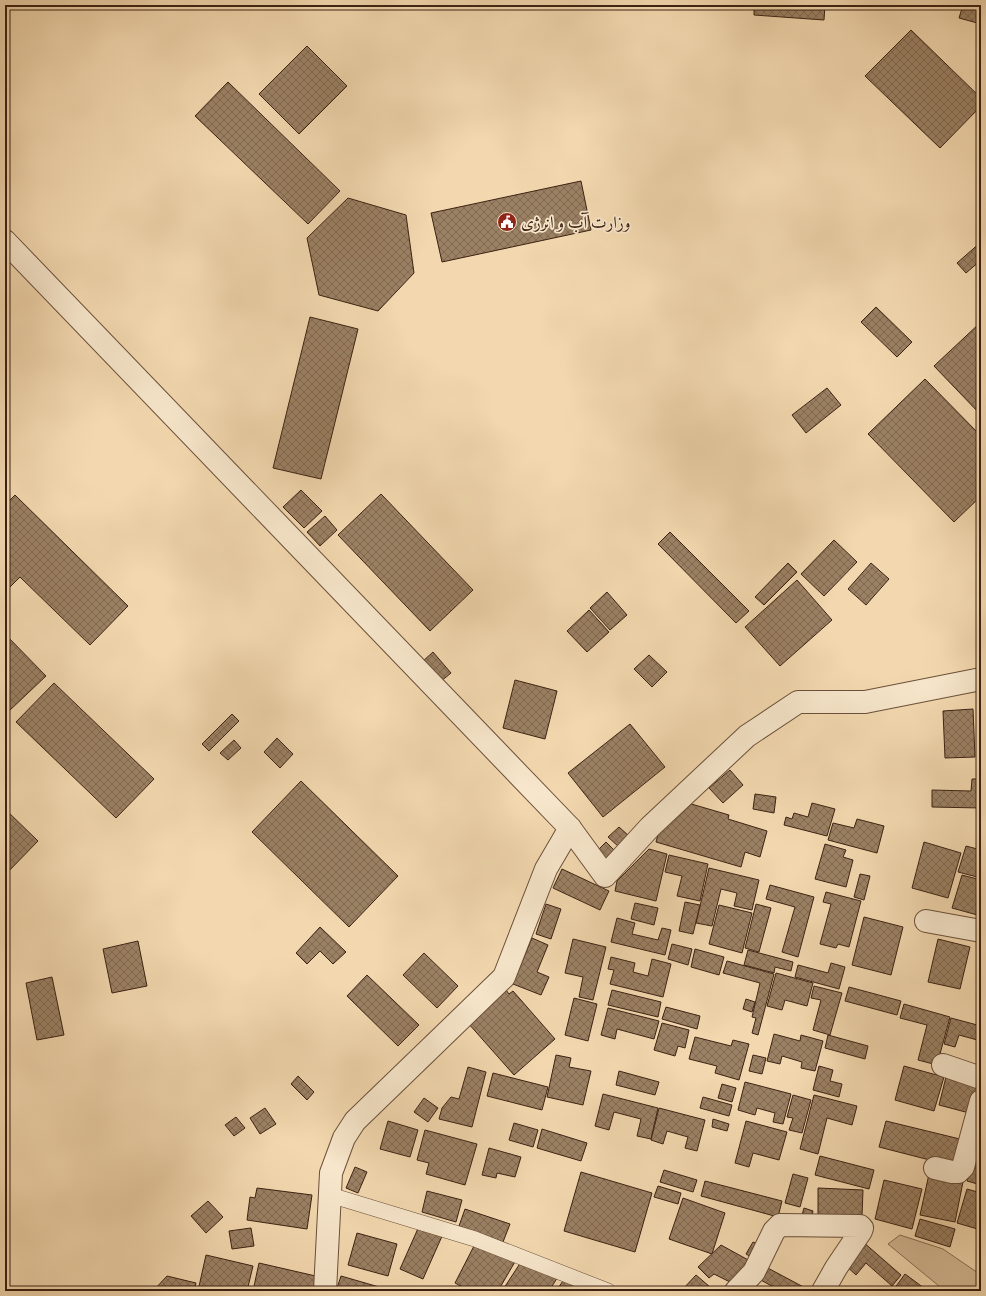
<svg xmlns="http://www.w3.org/2000/svg" width="986" height="1296" font-family="'Sorts Mill Goudy',Amiri,serif">
	<defs>
		<pattern id="building-cross-hatch" width="8" height="8" patternUnits="userSpaceOnUse"><rect width="8" height="8" fill="#9b8164"/><path d="M0 0l8 8M0 8l8-8" fill="none" stroke="#806951"/></pattern>
	</defs>
	<rect width="100%" height="100%" fill="#f3d8af"/>
	<filter id="stains"><feTurbulence type="fractalNoise" baseFrequency=".005" numOctaves="4"/><feColorMatrix values="0 0 0 0 .2 0 0 0 0 .09 0 0 0 0 .02 0 0 0 .5 -.17"/></filter>
	<radialGradient id="worn" r=".72"><stop offset=".6" stop-color="#630" stop-opacity="0"/><stop offset="1" stop-color="#630" stop-opacity=".3"/></radialGradient>
	<!-- green -->
	<path fill="#d4b994" stroke="#886e54" d="M900 1235 943 1249 981 1275V1291H945L888 1244Z"/>
	<!-- building -->
	<g fill="url(#building-cross-hatch)" stroke="#3c2213">
		<path d="M754 5H825L824 20 754 15Z"/>
		<path d="M963 5H981V24L959 18Z"/>
		<path d="M911 30 981 98V106L940 148 865 76Z"/>
		<path d="M307 46 347 86 299 134 259 94Z"/>
		<path d="M228 82 340 191 308 224 195 116Z"/>
		<path d="M581 181 591 230 442 262 431 213Z"/>
		<path d="M348 198 406 215 414 273 378 311 319 295 307 238Z"/>
		<path d="M981 242V260L966 273 957 263Z"/>
		<path d="M876 307 912 342 897 357 861 322Z"/>
		<path d="M310 317 358 329 321 479 273 468Z"/>
		<path d="M981 322V415L934 366Z"/>
		<path d="M925 379 981 436V496L954 522 868 434Z"/>
		<path d="M827 388 841 405 806 433 792 415Z"/>
		<path d="M301 490 322 511 304 528 283 507Z"/>
		<path d="M381 494 473 590 430 631 338 535Z"/>
		<path d="M15 495 128 606 90 645 20 577 5 592V505Z"/>
		<path d="M325 516 337 530 320 546 307 532Z"/>
		<path d="M670 532 749 611 736 623 658 544Z"/>
		<path d="M834 540 857 562 824 596 801 574Z"/>
		<path d="M788 563 797 572 764 605 755 597Z"/>
		<path d="M871 563 889 579 866 605 848 589Z"/>
		<path d="M797 580 832 620 780 666 745 627Z"/>
		<path d="M607 592 627 615 610 630 590 608Z"/>
		<path d="M589 610 609 632 587 652 567 631Z"/>
		<path d="M5 634 46 676 9 711 5 707Z"/>
		<path d="M433 652 451 673 440 682 422 662Z"/>
		<path d="M649 655 667 672 652 687 634 669Z"/>
		<path d="M515 680 557 691 545 739 503 728Z"/>
		<path d="M54 683 154 779 116 818 16 722Z"/>
		<path d="M973 709 975 757 945 758 943 711Z"/>
		<path d="M232 714 239 721 209 751 202 744Z"/>
		<path d="M630 724 665 767 603 817 568 773Z"/>
		<path d="M277 738 293 754 280 768 264 752Z"/>
		<path d="M234 740 241 748 228 760 220 753Z"/>
		<path d="M730 770 743 785 723 803 709 788Z"/>
		<path d="M972 779H981V808L932 807V790L971 791Z"/>
		<path d="M301 781 398 876 349 927 252 832Z"/>
		<path d="M755 794 776 797 774 813 753 809Z"/>
		<path d="M688 803 729 815 728 819 767 831 760 857 745 852 741 867 656 842 661 823Z"/>
		<path d="M812 803 835 809 827 836 784 825 786 817 792 819 794 813 808 817Z"/>
		<path d="M5 809 38 841 5 875Z"/>
		<path d="M857 819 884 826 877 853 828 840 833 823 854 828Z"/>
		<path d="M619 827 629 836 619 847 608 837Z"/>
		<path d="M606 842 618 854 607 865 595 853Z"/>
		<path d="M924 842 961 853 948 898 912 888Z"/>
		<path d="M825 844 846 850 843 857 853 860 846 887 815 879Z"/>
		<path d="M966 846 981 850V878L958 872Z"/>
		<path d="M649 849 667 854 656 901 615 891 617 881Z"/>
		<path d="M669 855 708 864 700 901 677 896 682 876 665 872Z"/>
		<path d="M709 868 759 880 752 910 734 906 737 893 721 889 712 926 696 923Z"/>
		<path d="M562 869 609 891 600 910 553 888Z"/>
		<path d="M860 874 870 876 864 900 854 897Z"/>
		<path d="M962 875 981 880V916L952 908Z"/>
		<path d="M770 885 814 897 798 957 782 952 795 907 766 899Z"/>
		<path d="M826 892 861 901 849 947 838 944 836 948 820 944 831 904 823 902Z"/>
		<path d="M685 902 700 905 693 934 679 931Z"/>
		<path d="M635 903 658 908 654 925 631 919Z"/>
		<path d="M546 904 561 909 551 939 536 934Z"/>
		<path d="M756 904 771 908 759 952 745 948Z"/>
		<path d="M719 905 752 913 742 953 709 944Z"/>
		<path d="M864 917 903 927 891 975 852 965Z"/>
		<path d="M617 918 635 923 632 934 658 940 662 928 671 930 665 955 611 942Z"/>
		<path d="M320 927 346 952 333 964 320 951 307 964 296 953Z"/>
		<path d="M532 938 548 945 537 972 549 977 541 995 513 984Z"/>
		<path d="M573 939 606 947 593 1000 579 997 583 977 565 973Z"/>
		<path d="M938 939 970 947 960 989 928 982Z"/>
		<path d="M138 941 147 986 112 993 103 949Z"/>
		<path d="M672 944 692 949 688 965 668 959Z"/>
		<path d="M695 949 724 957 719 975 691 967Z"/>
		<path d="M748 950 793 962 791 971 775 967 774 973 744 965Z"/>
		<path d="M424 953 458 986 437 1008 403 975Z"/>
		<path d="M611 957 635 963 633 972 648 976 652 959 671 964 663 997 610 984 614 970 608 969Z"/>
		<path d="M727 961 774 974 758 1035 752 1033 756 1018 752 1017 760 983 723 973Z"/>
		<path d="M831 963 845 967 839 989 795 977 798 965 828 973Z"/>
		<path d="M776 973 813 983 807 1006 785 1000 782 1010 767 1006Z"/>
		<path d="M367 975 419 1025 398 1046 347 996Z"/>
		<path d="M52 977 64 1035 37 1040 26 983Z"/>
		<path d="M814 986 842 993 830 1035 813 1030 821 1000 811 998Z"/>
		<path d="M849 987 901 1001 897 1015 845 1001Z"/>
		<path d="M506 990 509 994 513 991 555 1039 514 1075 468 1023Z"/>
		<path d="M612 990 661 1002 658 1017 608 1005Z"/>
		<path d="M574 998 597 1004 588 1041 565 1035Z"/>
		<path d="M746 999 755 1002 752 1012 743 1009Z"/>
		<path d="M904 1004 950 1017 937 1065 918 1060 927 1025 900 1018Z"/>
		<path d="M666 1007 700 1016 697 1029 662 1019Z"/>
		<path d="M608 1008 659 1021 654 1039 617 1029 615 1039 601 1035Z"/>
		<path d="M951 1018 981 1026V1041L959 1035 955 1047 944 1044Z"/>
		<path d="M662 1023 689 1030 685 1048 678 1046 675 1056 654 1050Z"/>
		<path d="M774 1034 800 1041 801 1035 823 1041 815 1071 801 1068 802 1062 782 1056 780 1064 767 1061Z"/>
		<path d="M828 1035 868 1046 865 1059 825 1048Z"/>
		<path d="M695 1037 731 1046 733 1040 749 1044 739 1080 715 1073 717 1066 689 1059Z"/>
		<path d="M556 1055 571 1058 569 1067 591 1071 583 1105 547 1097Z"/>
		<path d="M753 1055 766 1058 762 1074 749 1071Z"/>
		<path d="M819 1066 833 1070 830 1081 842 1084 839 1097 813 1090Z"/>
		<path d="M904 1066 944 1077 934 1111 895 1100Z"/>
		<path d="M468 1067 486 1072 472 1127 439 1119 442 1108 451 1097 459 1099Z"/>
		<path d="M619 1071 659 1082 655 1095 616 1085Z"/>
		<path d="M493 1073 548 1087 542 1110 487 1096Z"/>
		<path d="M298 1076 314 1092 307 1100 291 1084Z"/>
		<path d="M946 1077 981 1087 973 1114 939 1105Z"/>
		<path d="M745 1082 791 1094 783 1124 773 1122 775 1113 757 1108 755 1115 738 1110Z"/>
		<path d="M722 1084 736 1088 732 1102 718 1098Z"/>
		<path d="M603 1094 658 1108 651 1139 637 1136 641 1119 614 1112 609 1130 595 1126Z"/>
		<path d="M793 1095 811 1100 802 1133 789 1130 793 1118 787 1117Z"/>
		<path d="M814 1095 857 1106 852 1125 827 1118 818 1154 800 1149Z"/>
		<path d="M703 1097 732 1105 729 1116 700 1108Z"/>
		<path d="M424 1098 438 1108 428 1122 414 1112Z"/>
		<path d="M265 1108 276 1124 260 1134 250 1118Z"/>
		<path d="M659 1108 705 1120 697 1151 685 1148 688 1137 667 1131 663 1144 651 1140Z"/>
		<path d="M236 1117 245 1128 234 1136 225 1125Z"/>
		<path d="M713 1119 729 1124 727 1131 712 1127Z"/>
		<path d="M388 1121 418 1130 410 1157 380 1149Z"/>
		<path d="M746 1121 787 1132 779 1160 753 1153 749 1167 735 1163Z"/>
		<path d="M886 1121 964 1140 957 1167 879 1147Z"/>
		<path d="M514 1123 538 1130 533 1147 509 1140Z"/>
		<path d="M542 1129 587 1143 581 1161 537 1148Z"/>
		<path d="M425 1130 477 1144 465 1185 426 1174 429 1163 417 1160Z"/>
		<path d="M981 1130V1185L967 1181Z"/>
		<path d="M489 1148 521 1157 515 1177 497 1173 496 1178 482 1175Z"/>
		<path d="M820 1156 874 1170 869 1189 815 1175Z"/>
		<path d="M355 1167 367 1172 358 1193 346 1188Z"/>
		<path d="M664 1170 697 1180 693 1192 660 1182Z"/>
		<path d="M581 1172 652 1193 635 1252 564 1231Z"/>
		<path d="M793 1174 808 1178 800 1207 785 1203Z"/>
		<path d="M929 1174 963 1182 955 1222 920 1215Z"/>
		<path d="M884 1180 922 1189 912 1229 875 1219Z"/>
		<path d="M705 1181 782 1201 778 1217 701 1196Z"/>
		<path d="M658 1186 681 1193 678 1204 654 1197Z"/>
		<path d="M257 1188 312 1195 307 1229 247 1220 250 1197 255 1198Z"/>
		<path d="M818 1188 863 1190 862 1216 818 1215Z"/>
		<path d="M967 1189 981 1193V1230L957 1223Z"/>
		<path d="M427 1191 462 1200 456 1222 422 1212Z"/>
		<path d="M683 1198 725 1213 712 1254 669 1239Z"/>
		<path d="M208 1201 223 1217 206 1233 191 1216Z"/>
		<path d="M804 1208 813 1211 810 1224 800 1222Z"/>
		<path d="M465 1209 510 1224 503 1242 459 1226Z"/>
		<path d="M920 1219 955 1229 950 1247 915 1236Z"/>
		<path d="M420 1224 443 1234 423 1279 400 1269Z"/>
		<path d="M251 1228 254 1246 232 1249 229 1231Z"/>
		<path d="M357 1233 397 1244 388 1276 348 1265Z"/>
		<path d="M862 1241 901 1275 892 1286 866 1263 856 1275 843 1263Z"/>
		<path d="M753 1242 760 1245 753 1258 746 1254Z"/>
		<path d="M475 1244 516 1260 498 1291H470L455 1283Z"/>
		<path d="M721 1245 750 1261 736 1285 714 1274 709 1278 698 1267Z"/>
		<path d="M206 1255 253 1266 247 1291H198Z"/>
		<path d="M521 1262 559 1275 549 1291H502Z"/>
		<path d="M259 1263 320 1277 317 1291H253Z"/>
		<path d="M764 1266 811 1291H781L757 1278Z"/>
		<path d="M905 1274 928 1291H896L894 1289Z"/>
		<path d="M696 1275 710 1287 706 1291H685L683 1289Z"/>
		<path d="M167 1276 196 1283 194 1291H153Z"/>
		<path d="M341 1276 386 1289 385 1291H336Z"/>
		<path d="M565 1278 592 1291H556Z"/>
	</g>
	<g fill="none" stroke-linecap="round" stroke-linejoin="round">
		<!-- lane casing -->
		<g stroke="#6a503a" stroke-width="16">
			<path id="lane" d="M330 1195 475 1239 608 1291"/>
		</g>
		<!-- street casing -->
		<g stroke="#6a503a" stroke-width="24">
			<g id="street">
				<path d="M5 241 570 828 605 876 650 827 747 736 798 702H865L981 679"/>
				<path d="M926 921 981 931"/>
				<path d="M943 1065 981 1078"/>
				<path d="M935 1168 952 1172H958L963 1167 981 1101"/>
				<path d="M325 1291 331 1173 344 1138 355 1121 504 977 546 869 570 828"/>
				<path d="M736 1291 754 1272 774 1231 780 1225 860 1226 862 1228 861 1231 836 1268 823 1291"/>
			</g>
		</g>
		<!-- lane -->
		<use href="#lane" stroke="#f7e6cb" stroke-width="15"/>
		<!-- street -->
		<use href="#street" stroke="#f7e6cb" stroke-width="22"/>
	</g>
	<!-- icons -->
	<defs>
		<g id="civic-disc" transform="scale(1)"><circle r="9.5" fill="#8f2418" stroke="#f7e6cb"/><path d="M-.6-6.5H3V-4.5H.6V-3L4-1V1h2V6H-6V1h2V-1L-.6-3ZM-1.2 2.5V6h2.4V2.5Z" fill="#fff"/></g>
	</defs>
	<g fill-rule="evenodd">
		<use href="#civic-disc" x="507" y="222"/>
	</g>
	<g text-anchor="middle" stroke-width="3.5" stroke-linejoin="round" paint-order="stroke">
		<!-- poi labels -->
		<g font-size="17" fill="#3c2213" stroke="#f7e6cb" text-anchor="start">
			<text x="521" y="228">وزارت آب و انرژی</text>
		</g>
	</g>
	<!-- margin -->
	<rect width="986" height="1296" fill="none" stroke="#f3d8af" stroke-width="20"/>
	<rect x="6" y="6" width="974" height="1284" fill="none" stroke="#3c2213" stroke-width="2"/>
	<rect x="10" y="10" width="966" height="1276" fill="none" stroke="#3c2213"/>
	<rect width="100%" height="100%" filter="url(#stains)"/>
	<rect width="100%" height="100%" fill="url(#worn)"/>
</svg>
